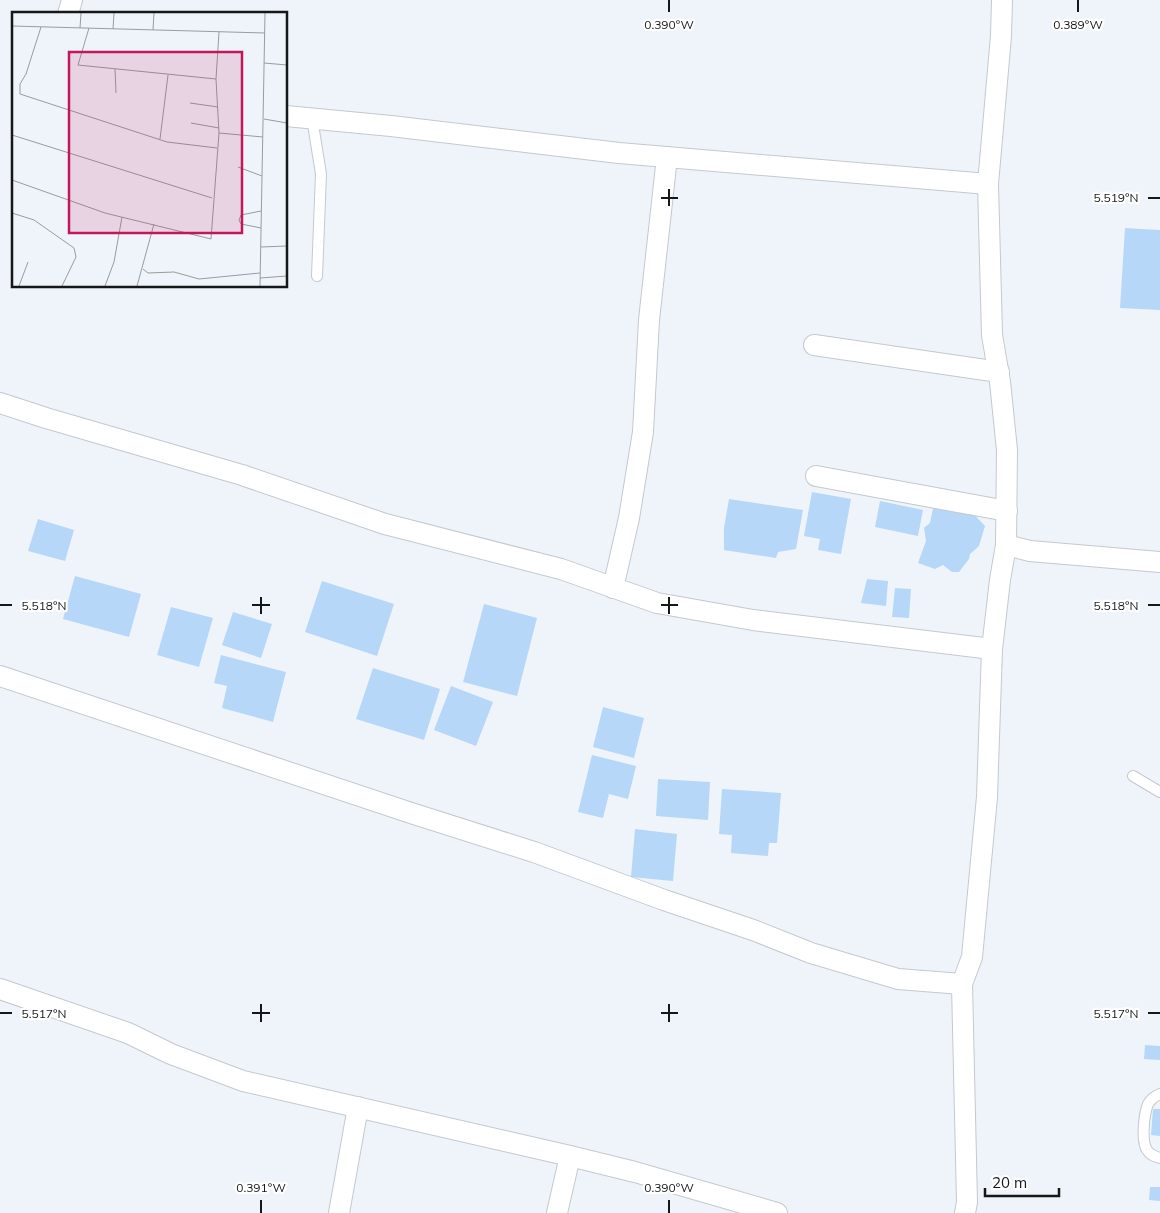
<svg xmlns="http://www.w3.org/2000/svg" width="1160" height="1213" font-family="Mulish,sans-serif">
	<rect width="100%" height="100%" fill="#eff4fa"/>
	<!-- building -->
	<g fill="#b6d7f8">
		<path d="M1125 228 1160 230V310L1120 308Z"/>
		<path d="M812 492 851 499 841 554 818 550 820 539 804 536Z"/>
		<path d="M729 499 803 510 796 549 778 552 776 558 724 550V528Z"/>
		<path d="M880 501 923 510 918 536 875 527Z"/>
		<path d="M953 503 968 508 985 526 979 546 970 554 969 559 959 572H952L943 565 935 569 918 563 926 541 924 528 930 523 933 508 941 510Z"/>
		<path d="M38 519 74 530 65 561 28 551Z"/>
		<path d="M75 576 141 594 129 637 63 619Z"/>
		<path d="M867 579 888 581 886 606 861 603Z"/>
		<path d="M322 581 394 604 377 656 305 632Z"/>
		<path d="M895 588 911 589 909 618 892 617Z"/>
		<path d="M484 604 537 618 517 696 463 682Z"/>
		<path d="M171 607 213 618 199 667 157 655Z"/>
		<path d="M233 612 272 624 261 658 222 645Z"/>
		<path d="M221 655 286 672 273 722 222 708 227 686 214 683Z"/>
		<path d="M373 668 440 689 424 740 356 719Z"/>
		<path d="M451 686 493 702 476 746 434 730Z"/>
		<path d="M603 707 644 718 634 758 593 747Z"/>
		<path d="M592 755 636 766 628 799 609 794 603 818 578 812Z"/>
		<path d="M658 779 710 782 708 820 656 816Z"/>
		<path d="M722 789 781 793 777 843H769L768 856 731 853 732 835 719 834Z"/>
		<path d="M635 829 677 834 673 881 631 877Z"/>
		<path d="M1145 1045 1160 1046V1060L1144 1059Z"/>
		<path d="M1153 1109H1160V1136L1151 1135Z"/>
		<path d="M1150 1187H1160V1201L1149 1200Z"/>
	</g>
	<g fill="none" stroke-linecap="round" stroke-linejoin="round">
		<!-- lane casing -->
		<g stroke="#c4c9ce" stroke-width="12">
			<g id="lane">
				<path d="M312 118 321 174 317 276"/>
				<path d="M1133 776 1160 792"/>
				<path d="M1160 1094C1155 1096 1151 1099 1148 1104 1144 1114 1141 1141 1147 1150 1150 1155 1154 1156 1160 1158"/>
			</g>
		</g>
		<!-- street casing -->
		<g stroke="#c4c9ce" stroke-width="22">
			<g id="street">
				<path d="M68 14 72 0"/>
				<path d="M286 116 391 126 619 153 988 184"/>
				<path d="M814 345 999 372"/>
				<path d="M0 403 46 418 242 475 385 524 561 569 657 603 753 620 992 649"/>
				<path d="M816 476 1007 511"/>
				<path d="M1006 545 1030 551 1160 562"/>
				<path d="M613 588 629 518 643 432 649 320 667 157"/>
				<path d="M0 676 411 813 534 852 664 900 753 930 811 953 898 979 962 984"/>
				<path d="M0 989 128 1033 171 1054 243 1081 570 1156 635 1172 777 1213"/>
				<path d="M339 1213 358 1107"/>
				<path d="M557 1213 570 1156"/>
				<path d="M965 1213 967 1202 962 984 972 957 987 797 992 649 1000 580 1006 545 1007 450 1000 382 992 335 988 184 1001 36 1002 0"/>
			</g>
		</g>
		<!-- lane -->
		<use href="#lane" stroke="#fff" stroke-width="10"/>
		<!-- street -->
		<use href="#street" stroke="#fff" stroke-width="20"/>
	</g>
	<!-- ticks -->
	<path fill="none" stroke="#151719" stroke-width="2" d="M669 0V12M1078 0V12M669 189V206M661 198H678M1148 198H1160M261 597V614M669 597V614M0 605H12M252 605H270M661 605H678M1148 605H1160M261 1004V1022M669 1004V1022M0 1013H12M252 1013H270M661 1013H678M1148 1013H1160M261 1200V1213M669 1200V1213"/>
	<!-- overview -->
	<g transform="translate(12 12)">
		<rect width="275" height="275" fill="#eff4fa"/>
		<path fill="none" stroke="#989ca0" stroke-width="1" d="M0 14 253 21M29 15 14 62 8 72V82L155 130 205 136M68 16 69 1M77 16 66 53 204 67M101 17 102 1M141 18 142 1M252 51 275 53M103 57 104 81M178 91 206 95M252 107 275 111M179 111 207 116M207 121 251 125M0 123 200 186M148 127 156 63M226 155 250 164M0 168 93 201 199 227 207 121 204 67 207 20M0 201 22 208 62 236 64 245 50 274M249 216 229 212 227 208 229 203 249 199M249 235 275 234M131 257 136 261 162 260 187 267 248 261M248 266 275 264M7 274 16 250M93 274 102 250 110 205M125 274 142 212M248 274 253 1"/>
		<path fill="#c2185b" fill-opacity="0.15" stroke="#c2185b" stroke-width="2.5" d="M57 40H230V221H57Z"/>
		<rect width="275" height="275" fill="none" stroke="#151719" stroke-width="2.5"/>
	</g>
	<g font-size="12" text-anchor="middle" fill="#151719" stroke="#fff" stroke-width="4.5" stroke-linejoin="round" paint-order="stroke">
		<text x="669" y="29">0.390°W</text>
		<text x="1078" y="29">0.389°W</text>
		<text x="1116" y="202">5.519°N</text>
		<text x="44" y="610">5.518°N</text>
		<text x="1116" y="610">5.518°N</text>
		<text x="44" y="1018">5.517°N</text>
		<text x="1116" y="1018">5.517°N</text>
		<text x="261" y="1192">0.391°W</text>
		<text x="669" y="1192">0.390°W</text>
	</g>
	<!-- scale -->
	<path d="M985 1188v8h74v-8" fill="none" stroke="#151719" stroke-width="2.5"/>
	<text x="992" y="1188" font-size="15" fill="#151719" stroke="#ffffff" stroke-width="4" paint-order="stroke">20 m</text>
</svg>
